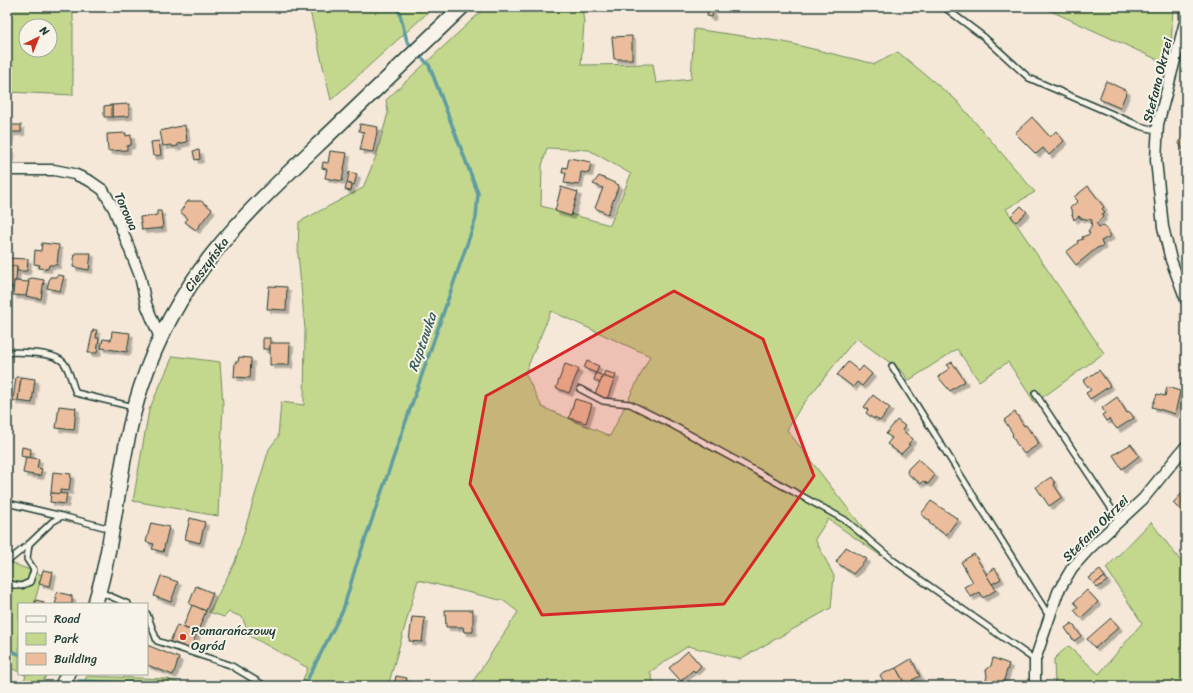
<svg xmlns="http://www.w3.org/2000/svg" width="1193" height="693" font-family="Sriracha,sans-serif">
	<defs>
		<filter id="shadow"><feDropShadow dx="3.5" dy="3.5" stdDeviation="0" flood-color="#0004"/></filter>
	</defs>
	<rect width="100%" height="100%" fill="#f5e8d9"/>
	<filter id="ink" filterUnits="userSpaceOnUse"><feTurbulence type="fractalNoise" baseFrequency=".025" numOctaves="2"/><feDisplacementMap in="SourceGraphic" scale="8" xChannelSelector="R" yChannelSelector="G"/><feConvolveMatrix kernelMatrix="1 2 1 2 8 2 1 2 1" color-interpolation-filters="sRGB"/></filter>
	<g filter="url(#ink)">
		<!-- green -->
		<g fill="#c3d88d" stroke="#718a60" fill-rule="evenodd">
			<path d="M7 7H73V95L7 92ZM26 26H50V50H26Z"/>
			<path d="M309 7H434L331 100Z"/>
			<path d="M486 7H582L584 23 581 65 653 64 656 83 691 79 694 29 784 42 875 64 898 52 956 100 1035 192 1006 209 1104 353 1035 403 1008 362 979 381 957 349 908 381 903 372 856 338 800 408 787 430 874 542 885 550 881 556 828 519 815 539 834 576 831 608 740 659 688 646 650 672 655 686H470L518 612 504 601 418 580 388 686H300L308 668 250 636 242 617 229 612 224 617 209 612 235 562 269 449 278 437 281 402 304 405 305 329 298 254 299 222 363 188 376 156 388 113 386 100ZM547 148 589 150 631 174 610 225 541 206 542 166ZM551 311 650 356 610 436 542 407 525 373Z"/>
			<path d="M1042 7H1173L1171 47 1165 63Z"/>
			<path d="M173 356 220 362 223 405 218 516 133 501 149 410Z"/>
			<path d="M1151 522 1186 568V686H1055L1054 659 1068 646 1099 674 1142 623 1106 568Z"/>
			<path d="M7 561 42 575 34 604H19V672L7 666Z"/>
			<path d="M23 674H47L40 686H21L26 676Z"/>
			<path d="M87 676 168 679 182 684 181 686H81Z"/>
		</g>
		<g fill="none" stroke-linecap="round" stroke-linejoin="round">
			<!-- stream -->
			<g stroke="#609ca1" stroke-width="3.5">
				<path d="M398 7 407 41 414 49"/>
				<path d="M7 650 19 654"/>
				<path d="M79 681 182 685"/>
				<path d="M199 684 205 686"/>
				<path d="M304 686 343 610 355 569 476 218 478 193 429 65 418 54"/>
			</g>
		</g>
		<!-- building -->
		<g fill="#ecbd9c" stroke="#1f3d34" filter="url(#shadow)">
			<path d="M708 7H713L712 17 707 16Z"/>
			<path d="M632 36V59H614L612 37Z"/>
			<path d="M1106 81 1127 91 1120 108 1099 99Z"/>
			<path d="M129 104V116L112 117V105Z"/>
			<path d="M112 105V117H104V106Z"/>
			<path d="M1032 117 1050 137 1056 131 1064 141 1049 155 1043 148 1036 154 1015 133Z"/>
			<path d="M360 124 378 127 373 152 360 150 364 132 359 131Z"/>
			<rect x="10" y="125" width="11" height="7"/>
			<path d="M185 125 187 142 178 144V146L173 147 172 145 163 146 160 131Z"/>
			<rect x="7" y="132" width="3" height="26"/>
			<path d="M126 133V136L131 135V145L127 146V150L108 151 107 134Z"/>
			<path d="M1186 136V154L1178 142Z"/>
			<path d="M159 141 161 155 153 156 151 142Z"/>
			<path d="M199 150 200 159 195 160 193 151Z"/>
			<path d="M330 151 347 153 342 181 325 178 327 169 322 168 323 162 328 163Z"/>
			<path d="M569 158 591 162 589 173 581 172 579 185 564 183 566 173H562L563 167 567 168Z"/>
			<path d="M349 172 357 174 354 185 347 183Z"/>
			<path d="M599 176 619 185 608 214 595 208 603 188 593 184Z"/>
			<path d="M347 183 352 185 351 191 345 190Z"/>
			<path d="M1088 186 1104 207 1102 209 1105 212 1102 214 1103 217 1096 223 1099 227 1104 225 1111 236 1101 241 1103 246 1097 248 1076 265 1066 252 1078 243 1077 241 1083 239 1082 237 1090 234 1088 231 1091 227 1092 220 1080 218 1079 216 1074 220 1072 214 1073 213 1070 208 1078 201 1074 197Z"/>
			<path d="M561 187 578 192 571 216 555 211Z"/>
			<path d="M188 201H201L212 209 196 230 185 222 188 218 180 212Z"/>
			<path d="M1021 206 1027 212 1016 222 1011 216Z"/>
			<path d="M157 211H161L163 228 142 230 140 217 157 215Z"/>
			<path d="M42 243 59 245 57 265H49L48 269 39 268 40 265 34 264 35 250 41 251Z"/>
			<path d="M75 253H91L89 270 73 267Z"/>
			<path d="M7 258 28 259 27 271H17V266H7Z"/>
			<path d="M7 266H17L16 281H14V287H7Z"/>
			<path d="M57 275 64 276 60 291 47 288 50 277H56Z"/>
			<path d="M32 278 44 280 41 299 26 296 29 279Z"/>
			<path d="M14 281 29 282 26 296 13 295Z"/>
			<path d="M269 286 287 287 286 310 267 309Z"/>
			<path d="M93 330H97L96 338H99L97 353H88Z"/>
			<path d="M112 331 130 333 127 352 101 348 103 339 111 340Z"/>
			<rect x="263" y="338" width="7" height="11"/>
			<path d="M270 343H290L289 365H270Z"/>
			<path d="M239 357 251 358 250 378 234 377 235 362H238Z"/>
			<path d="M587 361 599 366 596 373 584 368Z"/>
			<path d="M848 362 859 371 863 366 872 374 862 386 857 382 853 387 837 375Z"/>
			<path d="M952 362 965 381 950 391 939 378 940 375 950 368 947 365Z"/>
			<path d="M565 364 579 369 569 393 556 388Z"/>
			<path d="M1099 370 1110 386 1090 399 1086 393 1091 390 1083 381Z"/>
			<path d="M605 371 616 375 614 380 603 376Z"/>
			<path d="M596 373 603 376 600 383 594 380Z"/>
			<path d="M603 376 614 380 607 399 595 394Z"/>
			<path d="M16 377H21L18 401H13Z"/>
			<path d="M21 377 35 379 32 403 18 401Z"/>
			<path d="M1167 387 1180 391 1175 414 1152 407 1157 394 1165 396Z"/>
			<path d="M873 395 890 408 880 421 875 417 874 419 866 413 868 410 864 407Z"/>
			<path d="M1117 397 1127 413 1130 412 1134 418 1117 429 1109 419 1106 421 1102 415 1105 413 1102 408Z"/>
			<path d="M575 399 592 404 586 423 569 418Z"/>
			<path d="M59 406 76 408 74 430 56 428Z"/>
			<path d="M1015 412 1024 426 1026 425 1031 433 1032 431 1039 444 1024 454 1016 443 1012 435 1013 434 1004 420Z"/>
			<path d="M897 420 905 426 902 430 913 439 908 444 910 445 901 454 887 444 892 438 886 434Z"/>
			<path d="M1131 444 1139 456 1122 469 1113 455Z"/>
			<path d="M22 447 31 449 30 458 21 456Z"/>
			<path d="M26 457 39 459 37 468 42 469 40 476 23 473Z"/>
			<path d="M918 459 935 475 928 484 923 481 921 484 907 473 908 469Z"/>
			<path d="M53 472 71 474 69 491 60 490V494L51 493Z"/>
			<path d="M1051 477 1055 483 1054 485 1062 497 1049 506 1036 487Z"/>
			<path d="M1184 491 1186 492 1185 515 1173 503Z"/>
			<path d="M51 493 67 494 65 504 50 502Z"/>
			<path d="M931 501 958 519 946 535 929 523 930 521 921 514Z"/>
			<path d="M190 518 205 522 200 543 185 539Z"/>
			<path d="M151 523 169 527 163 552 152 549 154 544 146 542Z"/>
			<path d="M846 547 867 559 853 574 836 562Z"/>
			<path d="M974 554 996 590 983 598 980 592 971 597 964 587 973 582 961 562Z"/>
			<path d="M995 568 1001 579 992 584 986 574Z"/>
			<path d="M43 570 53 572 50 586 39 584Z"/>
			<path d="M1100 570 1105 577 1094 584 1089 578Z"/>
			<path d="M161 576 178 582 171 602 154 596Z"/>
			<path d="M1105 577 1107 581 1097 588 1094 584Z"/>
			<path d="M196 586 213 593 206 611 189 604Z"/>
			<path d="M1087 590 1098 602 1081 618 1074 610 1078 607 1074 602Z"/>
			<path d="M58 592 72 596V604H55L57 598 55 597Z"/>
			<path d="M36 600 44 602 43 604H35Z"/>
			<path d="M192 605 206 611 197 633 183 627Z"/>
			<path d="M445 610H473V632H464L463 627H446Z"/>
			<path d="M412 617 425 618 422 642 409 641Z"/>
			<path d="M1111 618 1119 627 1095 648 1087 639Z"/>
			<path d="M1072 623 1081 636 1074 641 1065 628Z"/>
			<path d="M177 625 197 633 190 650 170 642Z"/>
			<path d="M147 645 179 658 173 675 147 665Z"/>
			<path d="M688 651 701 666 695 672 693 670 681 681 669 668Z"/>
			<path d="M993 658 1009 664 1002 686H994L985 683 987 676 986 670 991 666Z"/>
			<path d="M911 659 920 676 912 680 914 683 906 686 896 668Z"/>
			<path d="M896 668 906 686H886L880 675Z"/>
			<path d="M396 676 407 678 405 686H394Z"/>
		</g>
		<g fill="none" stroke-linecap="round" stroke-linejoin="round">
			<!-- service casing -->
			<g stroke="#1f3d34" stroke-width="8">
				<g id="service">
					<path d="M944 7 984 37 1029 78 1140 126 1158 131"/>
					<path d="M7 352C21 353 55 351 64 363 70 371 72 384 76 393L134 407"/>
					<path d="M892 366 1049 616"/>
					<path d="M580 389 603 401 630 404 674 426 845 520 894 561 1035 660"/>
					<path d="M1035 393 1119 520"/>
					<path d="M7 503 62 516"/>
					<path d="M7 562 29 544 52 522 62 516 111 529"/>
					<path d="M7 581 9 584 21 586 30 582 34 570 27 559 29 544"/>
					<path d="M99 594H105L128 604"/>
					<path d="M147 614 157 641 230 665 265 686"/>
				</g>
			</g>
			<!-- minor casing -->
			<g stroke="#1f3d34" stroke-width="13">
				<g id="minor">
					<path d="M1185 7V22L1158 124 1156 160 1163 227 1171 260 1186 300"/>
					<path d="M7 170H54L74 174 90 181 103 190 114 209 140 276 146 304 160 338"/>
					<path d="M1035 686V660L1058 592 1072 568 1090 548 1143 499 1186 446"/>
				</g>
			</g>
			<!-- secondary casing -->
			<g stroke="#1f3d34" stroke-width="17">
				<g id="secondary">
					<path d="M95 604C117 533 118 457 141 387 177 276 244 215 325 138 371 94 416 51 462 7"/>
					<path d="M62 686 68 674"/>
				</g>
			</g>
			<!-- service -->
			<use href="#service" stroke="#f7f3e8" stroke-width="5"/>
			<!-- minor -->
			<use href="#minor" stroke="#f7f3e8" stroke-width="10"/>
			<!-- secondary -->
			<use href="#secondary" stroke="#f7f3e8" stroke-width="14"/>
		</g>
	</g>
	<!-- marked area -->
	<path fill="#d62828" fill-opacity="0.2" stroke="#d62828" stroke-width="3" stroke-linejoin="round" d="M674 291 763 339 814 476 724 604 542 615 470 484 486 396Z"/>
	<!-- markers -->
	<circle fill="#c8321e" stroke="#f7f3e8" stroke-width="1.5" cx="183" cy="637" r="4"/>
	<g text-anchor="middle" stroke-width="4" stroke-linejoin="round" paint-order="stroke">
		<!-- street labels -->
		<g font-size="13" fill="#1f3d34" stroke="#f7f3e8">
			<text transform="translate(1157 80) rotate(-76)" y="5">Stefana Okrzei</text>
			<text transform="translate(127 211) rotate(66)" y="5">Torowa</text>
			<text transform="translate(206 264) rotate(-53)" y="5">Cieszyńska</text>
			<text transform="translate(1095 528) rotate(-45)" y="5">Stefana Okrzei</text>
		</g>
		<!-- poi labels -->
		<g font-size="13" fill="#1f3d34" stroke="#f7f3e8" text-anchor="start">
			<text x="191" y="635">Pomarańczowy<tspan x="191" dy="15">Ogród</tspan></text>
		</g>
		<!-- water labels -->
		<g font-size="14" font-style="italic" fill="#355d58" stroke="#f7f3e8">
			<text transform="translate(422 342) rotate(-71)" y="5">Ruptawka</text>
		</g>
	</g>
	<!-- margin -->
	<rect width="1193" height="693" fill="none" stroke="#f7f3e8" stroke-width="24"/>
	<rect x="12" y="12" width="1169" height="669" fill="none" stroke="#1f3d34" stroke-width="1.5" filter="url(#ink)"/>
	<!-- legend -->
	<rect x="18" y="603" width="130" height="72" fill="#f7f3e8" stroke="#a1aaa0"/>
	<rect x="26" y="616" width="20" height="6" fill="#f7f3e8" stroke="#a1aaa0"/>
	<text x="54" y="623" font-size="12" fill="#1f3d34">Road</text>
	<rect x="26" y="633" width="20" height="12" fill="#c3d88d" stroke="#a1aaa0"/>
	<text x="54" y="643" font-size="12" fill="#1f3d34">Park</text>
	<rect x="26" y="653" width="20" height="12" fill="#ecbd9c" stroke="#a1aaa0"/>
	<text x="54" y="663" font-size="12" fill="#1f3d34">Building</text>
	<!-- north arrow -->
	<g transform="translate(38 38) rotate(43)"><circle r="19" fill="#f7f3e8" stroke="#a1aaa0"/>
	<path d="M0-3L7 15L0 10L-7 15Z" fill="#c8321e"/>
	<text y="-6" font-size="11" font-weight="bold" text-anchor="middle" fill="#1f3d34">N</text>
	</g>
</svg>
